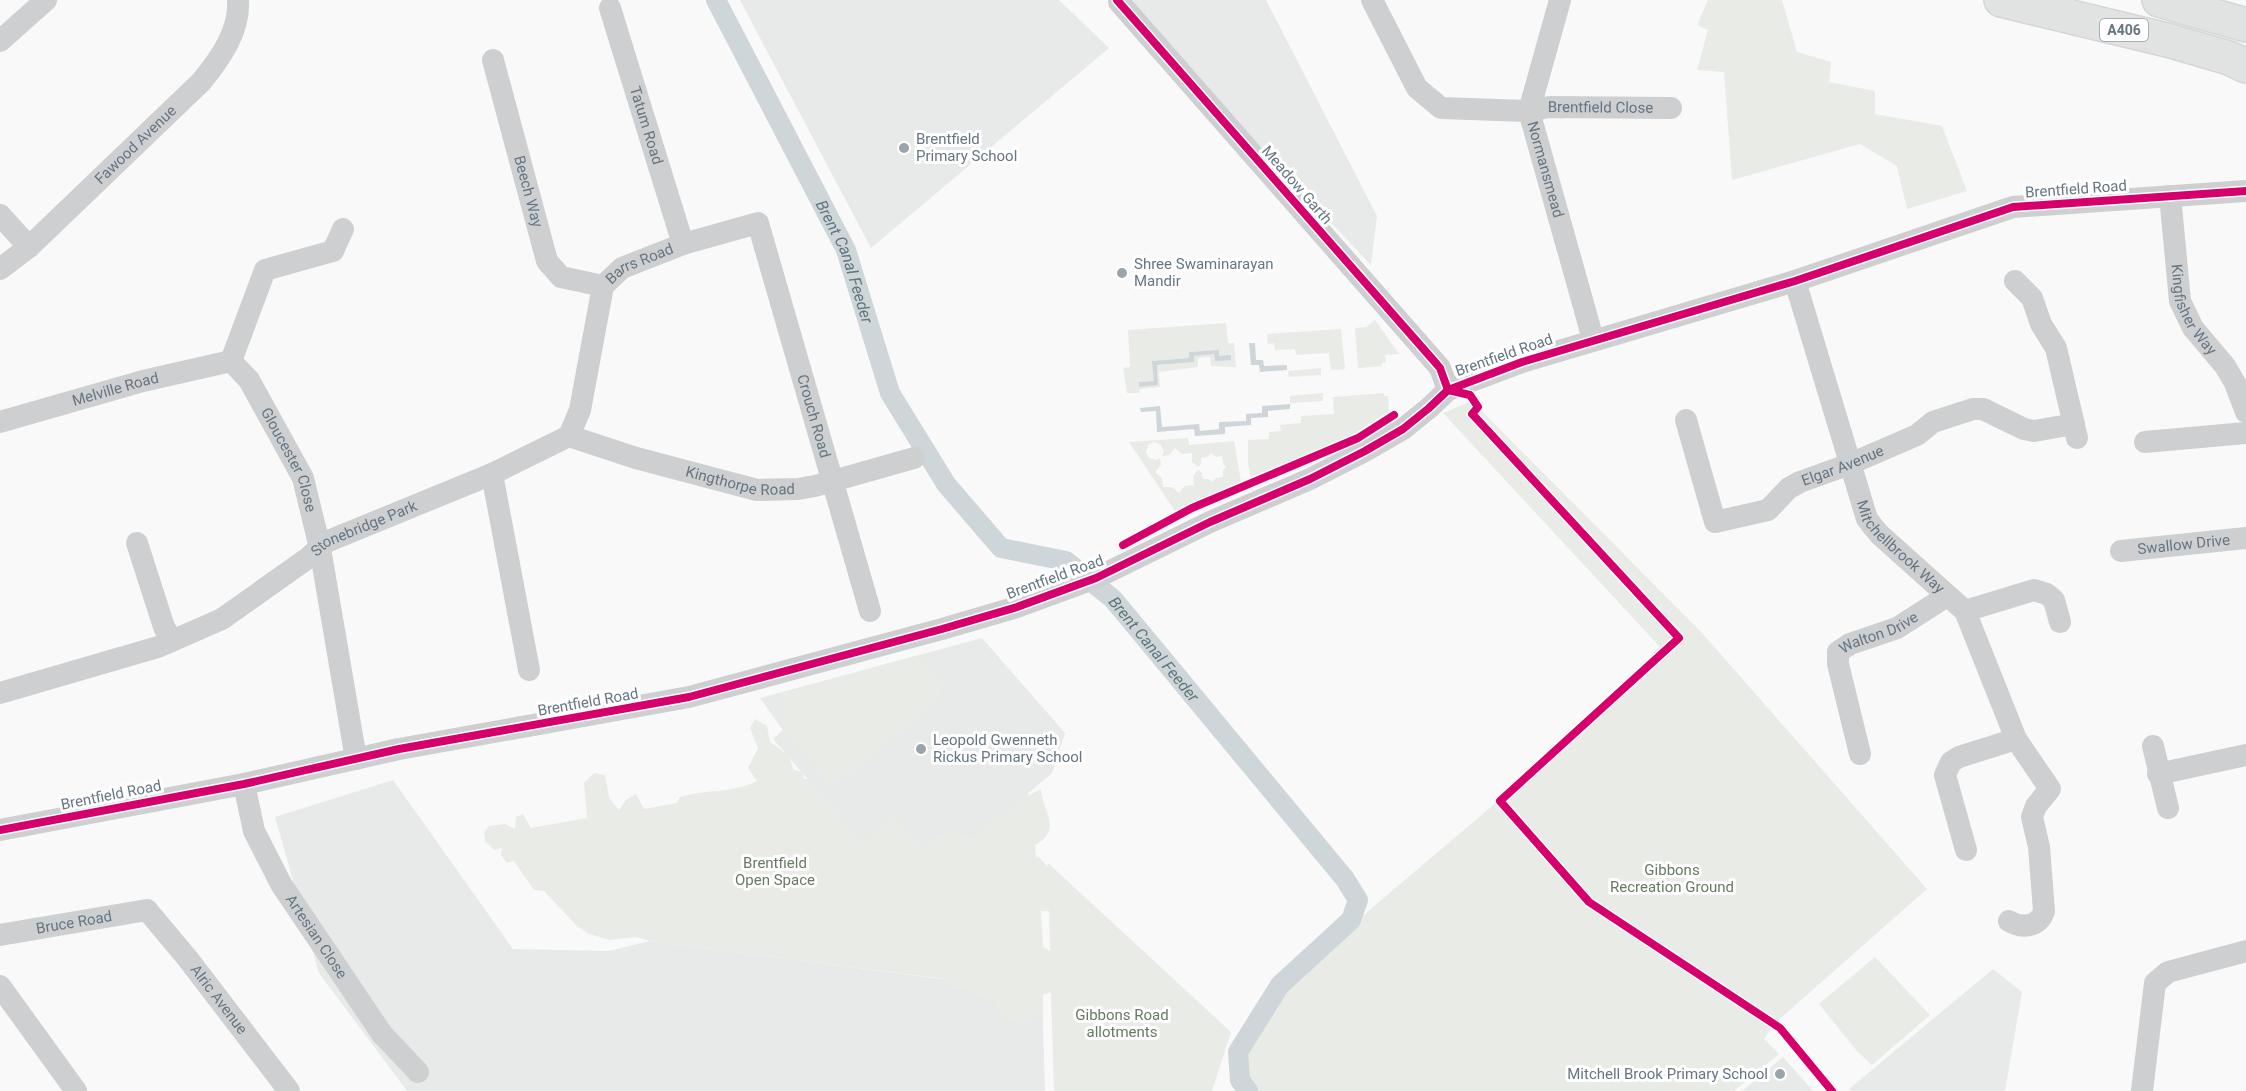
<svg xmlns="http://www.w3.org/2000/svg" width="2246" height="1091" font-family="Roboto,sans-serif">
	<rect width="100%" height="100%" fill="#f9f9f9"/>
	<!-- built -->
	<g fill="#e8e9e9">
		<path d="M740 0H1059L1109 48 871 248Z"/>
		<path d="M1128 0H1266L1377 216 1371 265 1284 173Z"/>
		<path d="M982 638 1065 733 1052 773 975 838 960 844 945 833 892 877 773 739 783 730 760 698Z"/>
		<path d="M393 780 513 949 609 951 650 941 1042 992 1045 1091H407L319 973 275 817Z"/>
		<path d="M1993 969 2022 992 2005 1091H1851L1849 1089Z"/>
		<path d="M1783 1057 1813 1091H1742Z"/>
	</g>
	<!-- green -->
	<g fill="#e8ebe6" fill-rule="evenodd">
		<path d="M1708 0H1782L1797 52 1831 62 1829 82 1875 91V114L1942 126 1967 191 1907 209 1897 166 1860 144 1732 180 1724 72 1697 70 1708 30 1697 25Z"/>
		<path d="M1375 320 1399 354 1385 355 1386 362 1382 363V366L1358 368 1355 328 1366 327Z"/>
		<path d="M1226 323 1228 343H1234L1236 367 1211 366 1210 357 1198 358V367L1159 372 1160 387 1139 389 1140 393H1127L1123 368 1130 367 1128 330ZM1219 350V356H1231L1215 360 1214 354 1194 356V362L1157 365 1158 385 1139 386V382L1154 381 1153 361 1189 358V352Z"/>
		<path d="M1341 329 1345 369 1331 370 1329 353 1296 355 1295 349 1275 350 1274 343 1268 344 1267 334Z"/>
		<path d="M1321 368V375L1289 377 1288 371Z"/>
		<path d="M1323 393V401L1290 403V396Z"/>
		<path d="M1384 393V396H1388L1389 413C1347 442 1298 459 1251 478L1248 464V440L1269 439V432L1281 431 1280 425 1301 423V416L1334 414 1333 397Z"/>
		<path d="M1472 401 1702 633 1927 889 1774 1024 1764 1039 1779 1054 1734 1091H1241L1233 1082 1246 1048 1285 988 1373 907 1491 807 1660 647 1443 413Z"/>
		<path d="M1188 438 1189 445 1234 441 1241 482 1175 511 1129 442ZM1154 442 1161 445 1164 451 1162 456 1169 455 1175 448 1182 454 1192 453V462L1198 467 1201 464V458L1207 457 1211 453 1216 457 1222 456 1223 463 1226 467 1223 470V477L1216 478 1212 482 1208 479H1203L1202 473 1198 470 1193 476 1194 485 1185 486 1179 493 1172 487H1163L1162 478 1155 472 1161 465 1160 458 1156 460 1149 458 1146 452 1148 445Z"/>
		<path d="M919 655 946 686 940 692 943 696 850 776 847 772 831 786 783 733 785 731 781 693Z"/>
		<path d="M755 719 767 726 770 742 788 755 794 770 802 772 804 779H808L862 841 893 813 924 851 928 847 929 841C936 834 944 834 952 827L960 837 965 833 968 837 972 834 975 837 980 826H988L1028 793 1029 795 1041 789C1042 812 1064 829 1035 845L1036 857 1040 858 1048 867V863L1231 1032 1212 1091H1054L1051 992 1043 995V1013L1032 1018 1028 1023 1003 1020 994 1001 972 994 962 987 952 989 945 979 650 941 636 937 609 940 587 933 577 926 544 891 534 890 514 861 507 863 501 855 502 848 494 850 485 841 484 833 489 826 505 824 515 829 516 817 523 814 531 828 587 818 584 783 594 773 605 775 609 798 619 810 626 800 636 794 644 809 677 803 680 797C706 789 732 794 757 781L748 768 758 748 750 728ZM1041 911H1049L1050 951 1043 947Z"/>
		<path d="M1875 957 1930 1015 1872 1065 1857 1051 1819 1004Z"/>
	</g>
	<!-- water -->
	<g fill="#ced6d9">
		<path d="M1249 343H1255L1256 360H1263L1264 366 1287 365V370L1260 372 1259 365H1251Z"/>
		<path d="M1219 350V356L1231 355V360L1215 361 1214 354 1194 356V362L1157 365 1158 385 1139 387V382L1154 381 1152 361 1189 358V352Z"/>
		<path d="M1290 404V409L1268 411V417L1251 418V425L1225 427V434L1195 436 1194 429 1157 432 1156 411 1141 412 1140 408 1160 406 1162 427 1199 424 1200 431 1219 429V422L1246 421V414L1262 413V406Z"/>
	</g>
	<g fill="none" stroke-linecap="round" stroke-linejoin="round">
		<!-- canal -->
		<path stroke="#ced6d9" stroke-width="20" id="s1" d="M716 0 846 250 890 393 946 484 1001 548 1066 561 1113 599 1345 879 1358 900 1351 920 1280 985 1238 1052 1240 1080 1248 1091"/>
		<!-- highway casing -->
		<g stroke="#d5d6d6" stroke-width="36">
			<g id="highway">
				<path d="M2001 0 2171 41 2229 58 2246 66"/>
				<path d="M2159 0 2246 25"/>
			</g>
		</g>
		<!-- minor -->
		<g stroke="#cecfd0" stroke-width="22">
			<path id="s2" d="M1372 0 1417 88 1441 108 1529 111 1549 107 1671 108"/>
			<path id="s3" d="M1560 0 1529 111 1593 339"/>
			<path d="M1119 2 1434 361 1440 368 1448 390"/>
			<path id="s4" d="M610 8 683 244"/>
			<path d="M0 41 46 0"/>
			<path id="s5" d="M493 60 547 261 561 277 603 286"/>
			<path id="s6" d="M2170 196 2180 301 2193 328 2225 366 2235 383 2246 412"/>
			<path d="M0 215 29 247"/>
			<path id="s7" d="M0 269 29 247 201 82C220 59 240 31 238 0"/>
			<path id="s8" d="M1795 281 1867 519 1879 534 1965 611 2016 739 2050 789 2036 806 2032 817 2039 847 2044 911C2039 927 2022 929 2009 921"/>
			<path d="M2015 281 2032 298 2041 324 2056 348 2077 438"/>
			<path id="s9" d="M231 361 249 380 303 478 320 548 356 759"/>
			<path d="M231 361 265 270 333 251 343 229"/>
			<path id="s10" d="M1686 420 1715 522 1768 510 1789 488 1800 482 1850 464 1917 435 1933 422 1973 409H1983L2024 429 2034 431 2074 424"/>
			<path id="s11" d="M0 422 143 381 231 361"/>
			<path id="s12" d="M569 436 580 410 603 286 622 268 683 244 758 223 870 611"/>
			<path id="s13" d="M569 436 636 458 757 490 798 489 815 486 914 458"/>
			<path d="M2145 442 2246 433"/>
			<path d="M492 474 529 670"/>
			<path d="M137 543 164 627 172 641"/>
			<path id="s14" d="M2121 551 2246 538"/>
			<path d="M1965 611 2034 590 2047 594 2054 600 2060 622"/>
			<path id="s15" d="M0 693 158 647 222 619 308 558 326 542 492 474 569 436"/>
			<path d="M2153 746 2168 808"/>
			<path id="s16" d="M1860 754 1838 664V652L1850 644 1897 628 1947 596"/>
			<path d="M2158 774 2246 755"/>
			<path id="s17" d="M244 784 254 831 281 884 382 1034 418 1072"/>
			<path d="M0 830 244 784 399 749 689 697 942 629 1017 607 1096 578 1210 522 1310 479 1365 451 1403 429 1429 408 1448 390 1522 362 1795 281 2013 207 2246 191"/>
			<path d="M1966 850 1945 775 1951 762 1959 757 2016 739"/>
			<path id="s18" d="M0 935 147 910 188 959 289 1091"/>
			<path d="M0 986 76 1091"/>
			<path d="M2142 1091 2155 983 2168 972 2246 951"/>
		</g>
		<!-- highway -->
		<use href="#highway" stroke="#e1e2e2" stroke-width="33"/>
		<!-- cycleway casing -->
		<g stroke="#fff" stroke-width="11">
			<g id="cycleway">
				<path d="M1117 0 1434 361 1440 368 1448 390 1470 395 1478 407 1472 414 1475 417 1679 638 1500 801 1589 902 1780 1028 1832 1091"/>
				<path d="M1123 545 1192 508 1358 438 1394 415"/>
				<path d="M0 830 244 784 399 749 689 697 942 629 1017 607 1096 578 1210 522 1310 479 1365 451 1403 429 1429 408 1448 390 1522 362 1795 281 2013 207 2246 191"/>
			</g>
		</g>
		<!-- cycleway -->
		<use href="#cycleway" stroke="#d6006c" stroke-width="8"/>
	</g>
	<!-- markers -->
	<g fill="#99a4ac" stroke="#fff" stroke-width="2">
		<circle cx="904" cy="148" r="6"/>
		<circle cx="1122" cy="273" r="6"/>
		<circle cx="921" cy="749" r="6"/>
		<circle cx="1780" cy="1074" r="6"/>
	</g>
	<g text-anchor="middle" stroke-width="6" stroke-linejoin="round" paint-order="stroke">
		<!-- shield labels -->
		<rect fill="#fff" stroke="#939fa8" stroke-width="1.5" x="2100" y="19" width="48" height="22" rx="4.5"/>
		<g font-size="14" font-weight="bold" fill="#657683">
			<text x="2124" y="35">A406</text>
		</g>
		<!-- street labels -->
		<g font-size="15" fill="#657683" stroke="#fff">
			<text dy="5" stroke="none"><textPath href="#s2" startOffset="290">Brentfield Close</textPath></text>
			<text dy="5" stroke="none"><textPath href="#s4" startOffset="123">Tatum Road</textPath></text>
			<text dy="5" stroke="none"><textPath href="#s7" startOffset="184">Fawood Avenue</textPath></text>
			<text dy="5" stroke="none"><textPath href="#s3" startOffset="176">Normansmead</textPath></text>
			<text transform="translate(1297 185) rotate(49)" y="5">Meadow Garth</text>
			<text transform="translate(2076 189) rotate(-4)" y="5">Brentfield Road</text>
			<text dy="5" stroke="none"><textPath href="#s5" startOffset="136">Beech Way</textPath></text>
			<text dy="5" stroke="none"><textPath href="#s12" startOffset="198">Barrs Road</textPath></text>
			<text dy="5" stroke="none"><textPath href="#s6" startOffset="118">Kingfisher Way</textPath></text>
			<text transform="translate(1504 355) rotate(-19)" y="5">Brentfield Road</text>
			<text dy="5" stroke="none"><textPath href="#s11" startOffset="120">Melville Road</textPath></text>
			<text dy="5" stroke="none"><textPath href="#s12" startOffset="525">Crouch Road</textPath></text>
			<text dy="5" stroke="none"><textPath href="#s9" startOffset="116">Gloucester Close</textPath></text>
			<text dy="5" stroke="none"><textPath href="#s10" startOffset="249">Elgar Avenue</textPath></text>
			<text dy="5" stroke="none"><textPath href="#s13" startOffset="178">Kingthorpe Road</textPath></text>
			<text dy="5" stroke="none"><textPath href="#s15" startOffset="404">Stonebridge Park</textPath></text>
			<text dy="5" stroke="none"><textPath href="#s8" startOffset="291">Mitchellbrook Way</textPath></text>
			<text dy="5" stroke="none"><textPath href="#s14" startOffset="63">Swallow Drive</textPath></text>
			<text transform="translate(1055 577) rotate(-20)" y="5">Brentfield Road</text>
			<text dy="5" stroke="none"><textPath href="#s16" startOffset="150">Walton Drive</textPath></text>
			<text transform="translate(588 702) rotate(-10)" y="5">Brentfield Road</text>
			<text transform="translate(111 795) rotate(-11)" y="5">Brentfield Road</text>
			<text dy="5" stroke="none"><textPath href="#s18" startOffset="75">Bruce Road</textPath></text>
			<text dy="5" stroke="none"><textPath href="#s17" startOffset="171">Artesian Close</textPath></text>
			<text dy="5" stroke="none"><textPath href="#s18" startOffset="264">Alric Avenue</textPath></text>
		</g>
		<!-- poi labels -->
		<g font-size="15" fill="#657683" stroke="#fff" text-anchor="start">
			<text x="916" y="144">Brentfield<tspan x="916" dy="17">Primary School</tspan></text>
			<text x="1134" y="269">Shree Swaminarayan<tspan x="1134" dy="17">Mandir</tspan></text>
			<text x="933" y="745">Leopold Gwenneth<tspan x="933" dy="17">Rickus Primary School</tspan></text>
			<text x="1768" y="1079" text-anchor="end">Mitchell Brook Primary School</text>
		</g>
		<!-- park labels -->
		<g font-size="15" fill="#687a64" stroke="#fff">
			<text x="775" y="868">Brentfield<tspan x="775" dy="17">Open Space</tspan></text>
			<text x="1672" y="875">Gibbons<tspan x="1672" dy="17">Recreation Ground</tspan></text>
			<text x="1122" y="1020">Gibbons Road<tspan x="1122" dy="17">allotments</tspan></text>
		</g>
		<!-- water labels -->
		<g font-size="16" font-style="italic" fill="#60757c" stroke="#fff">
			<text dy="6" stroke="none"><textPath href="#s1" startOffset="292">Brent Canal Feeder</textPath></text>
			<text dy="6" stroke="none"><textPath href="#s1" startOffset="814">Brent Canal Feeder</textPath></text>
		</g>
	</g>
</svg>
